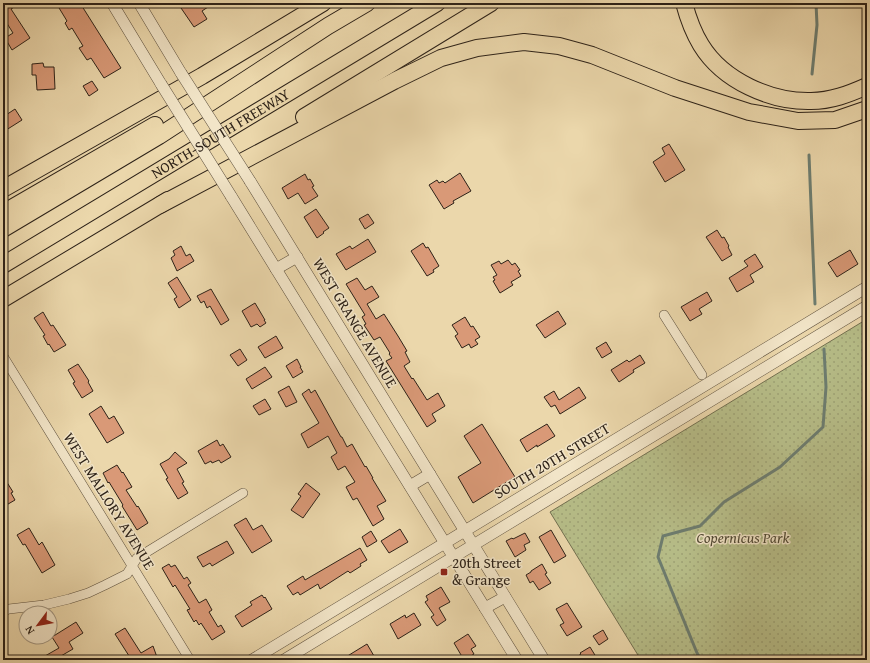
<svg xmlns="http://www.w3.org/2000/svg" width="870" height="663" font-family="'Gentium Book Plus',serif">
	<defs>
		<pattern id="park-dots" width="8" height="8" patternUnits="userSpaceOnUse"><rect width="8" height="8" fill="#b7be89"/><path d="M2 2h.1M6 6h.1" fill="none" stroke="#9ea376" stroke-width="1.8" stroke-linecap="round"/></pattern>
	</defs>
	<rect width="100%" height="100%" fill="#ebd7ab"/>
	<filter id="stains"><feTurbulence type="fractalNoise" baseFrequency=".005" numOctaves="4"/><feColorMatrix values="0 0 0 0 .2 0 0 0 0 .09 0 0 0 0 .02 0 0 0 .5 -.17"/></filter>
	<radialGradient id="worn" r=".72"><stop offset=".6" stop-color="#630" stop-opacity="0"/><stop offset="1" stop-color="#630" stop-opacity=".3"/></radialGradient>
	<!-- park -->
	<path fill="url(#park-dots)" stroke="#727050" d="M867 319V660H641L550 512Z"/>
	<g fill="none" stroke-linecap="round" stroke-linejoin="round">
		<!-- stream -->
		<g stroke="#6d7d70" stroke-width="3">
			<path d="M812 74 817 25 816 3"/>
			<path d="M809 155 815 304"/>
			<path d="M701 660 697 653 658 557 663 536 700 526 724 502 780 467 823 427 826 387 824 349"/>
		</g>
	</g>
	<!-- building -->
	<g fill="#d99977" stroke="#2d2218">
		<path d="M3 3H21L11 9 30 38 12 50 5 38 13 33 3 17Z"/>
		<path d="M56 3H80L121 68 104 78 91 58 87 60 79 48 83 46 72 28 69 30 65 23 67 21Z"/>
		<path d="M189 3H214L202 11 207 19 194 27 181 8Z"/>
		<path d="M43 63 44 67H54L55 89 37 90 36 75H32V64Z"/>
		<path d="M92 81 98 90 89 96 83 86Z"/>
		<path d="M15 109 22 120 3 132V117Z"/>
		<path d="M669 144 685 170 665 182 653 162 665 154 662 148Z"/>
		<path d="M460 173 471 191 453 201 454 203 444 209 429 185 437 180 439 183 443 181 445 183Z"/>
		<path d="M305 174 308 180 310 179 314 186 312 187 318 196 305 204 298 193 288 199 282 188Z"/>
		<path d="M316 209 329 228 323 232 324 233 317 238 304 217Z"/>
		<path d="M368 214 374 223 365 229 359 219Z"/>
		<path d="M717 230 722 238 724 237 729 246 728 247 732 255 722 261 706 237Z"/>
		<path d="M368 239 376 252 346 270 336 254 350 246 352 249Z"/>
		<path d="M423 243 426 248 428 247 439 266 433 270 434 272 427 276 411 251Z"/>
		<path d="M181 246 186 256 190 254 194 261 177 271 171 258 175 255 173 251Z"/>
		<path d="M850 250 858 264 837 277 828 263Z"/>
		<path d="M755 254 763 267 750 275 754 282 737 292 729 278 748 266 744 261Z"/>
		<path d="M508 260 512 265 515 263 520 270 518 271 521 276 511 282 513 285 500 293 493 281 495 280 493 277 497 275 491 265 499 261 501 264Z"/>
		<path d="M177 277 191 300 179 308 174 299 177 297 168 283Z"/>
		<path d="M357 278 365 290 372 286 379 297 367 304 376 319 384 314 398 336 407 351 405 352 410 362 404 366 412 379 413 378 427 400 438 393 445 406 432 414 436 421 427 427 386 361 392 358 389 354 390 353 380 337 374 340 364 325 366 324 362 317 365 315 346 284Z"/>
		<path d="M211 289 229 320 221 325 210 306 207 308 204 301 201 303 197 296Z"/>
		<path d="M707 292 712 301 699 309 702 314 690 321 681 307Z"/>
		<path d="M255 303 265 320H264L266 323 260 327 257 324 251 327 242 311Z"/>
		<path d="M558 311 566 324 545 338 536 325Z"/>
		<path d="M43 312 51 326 53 325 66 345 54 352 49 344 48 345 43 336 45 335 34 318Z"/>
		<path d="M465 317 471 327 473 326 480 337 475 340 478 344 471 348 469 344 462 348 455 336 458 334 452 325Z"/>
		<path d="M276 336 283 348 265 358 258 347Z"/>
		<path d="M606 342 612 352 602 358 596 348Z"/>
		<path d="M240 349 247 360 238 366 230 355Z"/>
		<path d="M640 355 645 363 633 370 634 372 619 382 611 370 627 360 629 362Z"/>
		<path d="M297 359 301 367H300L303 372 293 378 286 366Z"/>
		<path d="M78 364 89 381 88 382 93 391 82 398 74 385 73 383 75 382 68 370Z"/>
		<path d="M265 367 272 377 252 389 246 379Z"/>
		<path d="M289 386 297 402 286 407 278 392Z"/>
		<path d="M579 387 586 398 560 414 555 405 551 407 544 397 554 391 559 400Z"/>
		<path d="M309 389 311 393 315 390 341 437H342L347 447 352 444 365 467 366 466 373 478H372L386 501 377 506 384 519 373 526 357 498 353 500 346 487 355 482 345 466 338 470 331 457 337 453 328 436 308 448 301 434 319 423 302 394Z"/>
		<path d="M265 399 271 409 259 415 253 406Z"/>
		<path d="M101 406 109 419 114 416 124 433 107 443 89 414Z"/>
		<path d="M482 424 515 477 473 503 458 477 481 463 464 436Z"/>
		<path d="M547 424 555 436 537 447V445L527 452 520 440Z"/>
		<path d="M217 440 220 446 223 444 231 457 221 463 219 460 212 463 211 461 205 464 198 451Z"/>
		<path d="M175 452 187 463 177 469 184 482 182 483 188 493 178 499 166 479 168 478 160 464 169 459Z"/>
		<path d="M117 465 122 473 123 472 132 487 126 490 137 507 138 506 148 523 137 530 122 506 123 505 109 482 108 483 103 473Z"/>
		<path d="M3 476 13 492 11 493 15 500 3 507Z"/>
		<path d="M306 483 320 494 303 518 291 510 301 496 298 494Z"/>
		<path d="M246 518 253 530 262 525 272 541 252 553 234 525Z"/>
		<path d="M29 528 39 545 42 542 55 565 42 573 25 544 23 545 17 535Z"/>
		<path d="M400 529 408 542 389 553 381 541Z"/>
		<path d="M551 530 566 556 554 563 539 537Z"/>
		<path d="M371 531 377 541 367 547 362 537Z"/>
		<path d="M525 533 530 542 524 545 526 550 515 557 506 541 512 538 513 539Z"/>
		<path d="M227 541 234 553 212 566 210 563 203 567 197 557Z"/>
		<path d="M360 548 367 560 360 564 361 566 350 573 348 571 320 589 318 584 300 595 298 592 293 595 287 586 303 576 305 580Z"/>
		<path d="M169 564 171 567 175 565 184 579 187 577 191 583 188 585 199 603 206 599 212 610 209 612 218 627 221 625 225 632 212 640 201 623 199 625 196 620 194 622 187 610 190 609 175 585 173 587 162 568Z"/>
		<path d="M542 564 547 573 545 574 551 583 539 590 533 581 530 583 526 575 531 572V571Z"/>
		<path d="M441 587 450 602 439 608 446 620 437 626 431 617 434 615 425 602 428 600 426 596Z"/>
		<path d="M262 595 264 598 265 597 272 609 242 627 235 616 252 605 250 602Z"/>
		<path d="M567 603 582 627 567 636 560 625 564 623 556 609Z"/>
		<path d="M414 613 421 625 398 639 390 624 405 615 406 618Z"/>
		<path d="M76 622 83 633 69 642 73 649 54 660H38L59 648 52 637Z"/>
		<path d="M125 628 141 653 153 646 158 660H130L131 659 115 634Z"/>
		<path d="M603 630 608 639 599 645 593 636Z"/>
		<path d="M468 634 476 646 471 649 474 654 464 660 454 643Z"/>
		<path d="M367 644 374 656 367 660H341Z"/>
		<path d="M590 647 598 660H572L581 654 580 653Z"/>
	</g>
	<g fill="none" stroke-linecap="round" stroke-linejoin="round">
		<!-- minor casing -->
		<g stroke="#5c4f3d" stroke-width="10">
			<g id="minor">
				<path d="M664 315 702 375"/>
				<path d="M3 356 190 660"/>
				<path d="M3 611 9 609 44 605 69 599 88 593 105 585 127 574 137 558 243 493"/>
			</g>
		</g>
		<!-- tertiary casing -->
		<g stroke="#5c4f3d" stroke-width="12">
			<g id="tertiary">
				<path d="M112 3 161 84"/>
				<path d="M139 3 181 73"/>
				<path d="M250 181 544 660"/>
				<path d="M231 196 517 660"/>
				<path d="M276 269 297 257"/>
				<path d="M410 486 430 474"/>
				<path d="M485 608 505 597"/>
				<path d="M252 660 867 287"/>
				<path d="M284 660 867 306"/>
			</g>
		</g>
		<!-- motorway casing -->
		<g stroke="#2d2218" stroke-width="18">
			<g id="motorway">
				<path d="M684 3C688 18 693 32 701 45 723 81 771 102 811 101 831 101 849 94 867 86"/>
				<path d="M304 117 491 3"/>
				<path d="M3 189 202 76 323 3"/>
				<path d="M160 205 394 81 441 58 477 48 524 42 559 46 592 55 675 88 749 112 798 121 835 120 867 109"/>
				<path d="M3 213 155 125"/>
				<path d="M3 229 159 136 328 26 367 3"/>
				<path id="s1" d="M3 265 437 3"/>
				<path d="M3 299 168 200"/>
			</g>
		</g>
		<!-- minor -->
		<use href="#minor" stroke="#f2e5c8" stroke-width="9"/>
		<!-- tertiary -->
		<use href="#tertiary" stroke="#f2e5c8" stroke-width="11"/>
		<!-- motorway -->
		<use href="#motorway" stroke="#ebd7ab" stroke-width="16"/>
		<!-- tertiary-bridge casing -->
		<g stroke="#5c4f3d" stroke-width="12" stroke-linecap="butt">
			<g id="tertiary-bridge">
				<path d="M181 73 250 181"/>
				<path d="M161 84 231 196"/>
			</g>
		</g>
		<!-- tertiary-bridge -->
		<use href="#tertiary-bridge" stroke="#f2e5c8" stroke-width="11"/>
	</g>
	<!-- markers -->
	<rect fill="#8f2418" stroke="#f2e5c8" stroke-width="1.5" x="440" y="568" width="8" height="8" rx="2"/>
	<g text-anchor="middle" stroke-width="3" stroke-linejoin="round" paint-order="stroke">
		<!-- street labels -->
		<g font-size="15" fill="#2d2218" stroke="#f2e5c8">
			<text dy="5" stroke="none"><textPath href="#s1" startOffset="254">NORTH-SOUTH FREEWAY</textPath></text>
			<text transform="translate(355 323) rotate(59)" y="5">WEST GRANGE AVENUE</text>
			<text transform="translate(552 461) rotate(-31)" y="5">SOUTH 20TH STREET</text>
			<text transform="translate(109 501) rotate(58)" y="5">WEST MALLORY AVENUE</text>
		</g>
		<!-- park labels -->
		<g font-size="15" font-style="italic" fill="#504934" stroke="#f2e5c8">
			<text x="743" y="543">Copernicus Park</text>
		</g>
		<!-- poi labels -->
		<g font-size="15" fill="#2d2218" stroke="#f2e5c8" text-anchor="start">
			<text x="452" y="568">20th Street<tspan x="452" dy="17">&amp; Grange</tspan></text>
		</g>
	</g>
	<!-- margin -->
	<rect width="870" height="663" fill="none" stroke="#ebd7ab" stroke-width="16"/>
	<rect x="4" y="4" width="862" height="655" fill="none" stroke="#2d2218" stroke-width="2"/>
	<rect x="8" y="8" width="854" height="647" fill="none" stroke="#2d2218"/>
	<!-- north arrow -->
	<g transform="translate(38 625) rotate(238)"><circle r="19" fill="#f2e5c8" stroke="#a39782"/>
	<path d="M0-3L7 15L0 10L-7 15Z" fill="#8f2418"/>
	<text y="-6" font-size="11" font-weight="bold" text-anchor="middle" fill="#2d2218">N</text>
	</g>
	<rect width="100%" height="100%" filter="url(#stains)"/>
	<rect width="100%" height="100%" fill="url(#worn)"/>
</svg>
